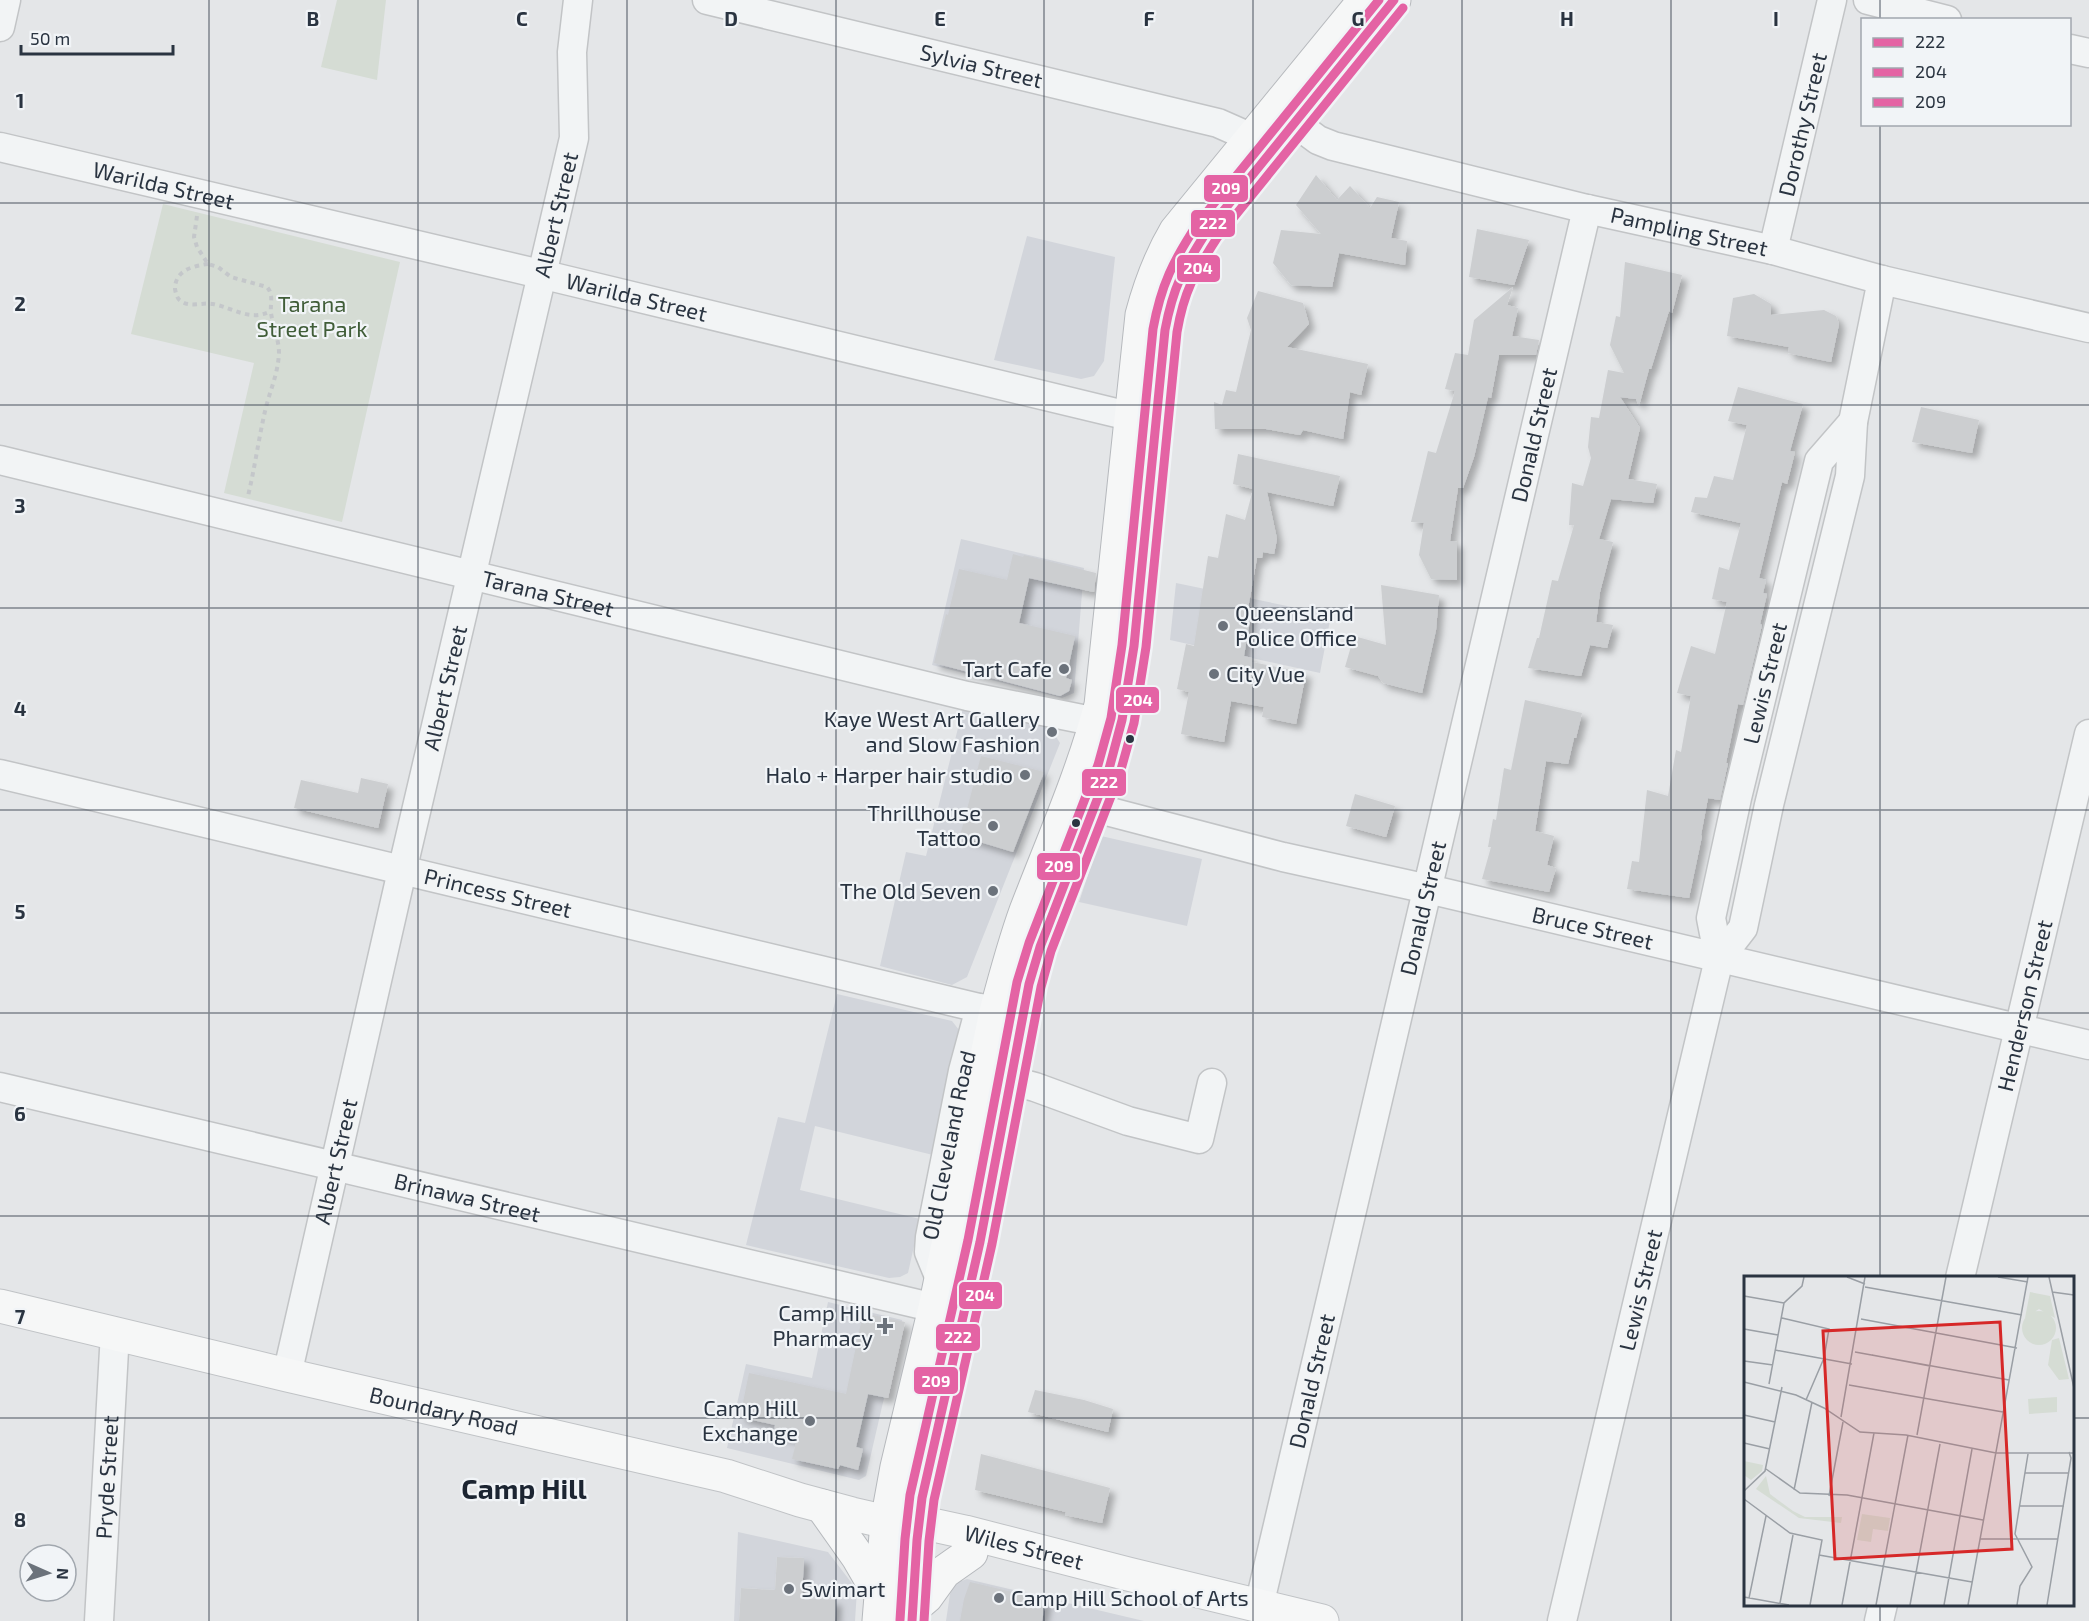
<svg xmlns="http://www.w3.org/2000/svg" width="2089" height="1621" font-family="'Exo 2',sans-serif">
	<defs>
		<filter id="shadow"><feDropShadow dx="5.5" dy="5.5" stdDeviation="3" flood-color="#0004"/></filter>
	</defs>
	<rect width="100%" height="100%" fill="#e4e6e8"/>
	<!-- built -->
	<g fill="#d2d5db">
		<path d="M1027 236 1115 257 1104 361 1094 376 1081 379 994 360Z"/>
		<path d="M961 539 1084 568 1074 693 1062 698 932 665Z"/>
		<path d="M1176 583 1331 615 1320 673 1170 640Z"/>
		<path d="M963 708 1050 727 1060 743 967 977 952 985 880 966 906 852 926 856Z"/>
		<path d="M1101 836 1202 859 1187 926 1079 902Z"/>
		<path d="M837 994 952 1021 959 1030 933 1155 815 1126 800 1190 920 1219 908 1273 900 1277 889 1278 746 1245 778 1117 805 1123Z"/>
		<path d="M828 1302 902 1320 866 1476 859 1480 727 1448 746 1364 812 1378Z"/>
		<path d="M738 1532 828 1552 857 1590 855 1621H835L836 1600 802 1598 804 1558 777 1557 775 1590 741 1588 739 1621H734Z"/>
		<path d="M967 1579 1144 1621H946L950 1594 956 1583Z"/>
	</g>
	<!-- green -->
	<g fill="#d5dcd4">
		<path d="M337 0H386L377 80 321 67Z"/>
		<path d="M163 204 400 262 342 522 224 493 254 363 131 334Z"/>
	</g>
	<!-- building -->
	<g fill="#ccced0" filter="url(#shadow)">
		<path d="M1316 175 1337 200 1350 186 1370 208 1377 197 1399 202 1391 238 1407 241 1405 265 1339 253 1332 287 1291 285 1273 263 1281 230 1321 234 1296 205Z"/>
		<path d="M1477 229 1529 240 1514 285 1469 277Z"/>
		<path d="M1625 262 1682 275 1672 313 1669 311 1651 369H1649L1639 406 1636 399 1620 397 1640 428 1628 479 1657 484 1653 503 1611 499 1599 539 1613 542 1600 592 1596 622 1613 625 1607 648 1590 645 1581 676 1528 668 1537 638H1539L1552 580 1558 581 1574 525H1569L1572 483 1583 486 1591 458 1588 447 1591 417 1599 418 1608 370 1624 373 1610 345 1616 316 1620 317Z"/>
		<path d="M1513 287 1507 305 1518 308 1512 336 1539 340 1536 355H1499L1491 398 1488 397 1474 457 1463 488H1458L1450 541 1457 542V580L1431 579 1419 555 1424 523 1411 522 1428 451 1436 453 1455 391 1445 389 1455 353 1468 355 1474 320Z"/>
		<path d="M1258 291 1303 303 1309 324 1287 347 1368 364 1361 395 1350 392 1343 439 1303 430 1300 435 1266 429H1215L1214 402 1222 405 1226 390 1236 392 1251 330 1247 318Z"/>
		<path d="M1754 294 1771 304V315L1824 310 1836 316 1839 324 1831 362 1788 353 1789 347 1727 336 1733 298Z"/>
		<path d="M1738 387 1803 404 1790 451 1795 452 1787 484 1782 482 1759 578 1766 580 1763 593 1767 594 1760 624 1762 625 1743 705 1738 704 1726 763H1728L1720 800 1708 798 1701 835 1702 836 1689 898 1627 889 1632 861 1639 862 1647 790 1668 796 1676 750 1681 752 1691 696 1677 693 1691 646 1715 654 1727 602 1712 599 1719 567 1729 570 1741 523 1691 512 1695 497 1707 498 1714 476 1733 480 1747 425 1728 421Z"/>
		<path d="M1921 407 1979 420 1972 453 1912 442Z"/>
		<path d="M1238 454 1340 476 1333 506 1267 492 1277 539 1274 554 1263 552 1262 558H1257L1248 609H1252L1244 656 1252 658V662L1306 673 1296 724 1262 717 1264 707 1231 701 1224 742 1181 734 1189 692 1177 689 1186 644 1194 646 1208 556 1218 558 1226 514 1245 520 1253 489 1233 484Z"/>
		<path d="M1013 554 1023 557 1024 555 1096 573 1094 592 1029 578 1019 623 1075 636 1066 678 1072 680 1069 691 1060 696 934 663 946 614 948 615 959 569 1007 580Z"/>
		<path d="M1381 585 1439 595 1436 630 1422 693 1383 683 1378 676 1345 667 1354 636 1386 645Z"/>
		<path d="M1525 700 1582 713 1576 738H1574L1568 764 1546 761 1535 831 1554 836 1547 865 1556 868 1549 892 1482 879 1491 847H1488L1493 819 1496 820 1504 768 1511 770Z"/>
		<path d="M981 756 1044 772 1013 852 960 836Z"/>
		<path d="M361 778 388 784 378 828 294 808 301 780 358 793Z"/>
		<path d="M1355 794 1395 806 1386 837 1346 826Z"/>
		<path d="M863 1313 905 1322 888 1398 868 1394 856 1447 863 1449 858 1470 840 1465 838 1469 792 1459 797 1439 774 1434 775 1425 740 1417 749 1373 846 1394Z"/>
		<path d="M1035 1390 1084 1400 1113 1409 1108 1432 1028 1412Z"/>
		<path d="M981 1454 1110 1488 1102 1523 1065 1515 1066 1512 975 1490Z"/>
		<path d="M777 1557 804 1558 802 1598 836 1600 835 1621H739L741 1588 775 1590Z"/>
		<path d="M970 1582 1046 1600 1042 1621H960L964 1599Z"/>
	</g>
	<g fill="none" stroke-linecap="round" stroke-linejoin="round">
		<!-- minor casing -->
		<g stroke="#c2c4c6" stroke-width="31">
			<g id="minor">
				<path id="s1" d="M707 0 1218 123 1252 138"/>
				<path d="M1868 0 1947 20"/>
				<path d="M0 27 6 0"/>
				<path d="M2070 49 2089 53"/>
				<path id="s2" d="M1295 123 1318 140 1333 146 1587 209 1773 250 1882 280 2089 328"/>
				<path id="s3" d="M0 147 553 277 1133 417"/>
				<path id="s4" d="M1773 250 1832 0"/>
				<path id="s5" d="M0 460 967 696 1097 722"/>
				<path id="s6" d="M0 774 996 1012"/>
				<path id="s7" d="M1095 808 1283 857 1428 889 2089 1045"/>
				<path d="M1719 959 1743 928 1769 805 1850 476 1853 422 1882 280"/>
				<path d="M1009 1080 1035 1087 1128 1121 1199 1139 1212 1083"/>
				<path id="s8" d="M0 1087 935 1308"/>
				<path id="s9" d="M1960 1278 2089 734"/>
				<path id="s10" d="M941 1281 929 1252 930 1237 963 1071 980 1008"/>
				<path id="s11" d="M287 1375 399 884 574 138 572 52 578 0"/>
				<path id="s12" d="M1259 1606 1587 209"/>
				<path id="s13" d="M99 1621 115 1332"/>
				<path id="s14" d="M1562 1621 1719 959 1711 918 1737 798 1819 461 1853 422"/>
				<path d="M1879 1621 1883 1604"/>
			</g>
		</g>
		<!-- major casing -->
		<g stroke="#c0c3c6" stroke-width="35">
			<g id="major">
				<path id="s15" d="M0 1306 287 1375 726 1476 800 1500 852 1514 887 1522H919L965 1532 1128 1574 1322 1621"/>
			</g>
		</g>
		<!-- highway casing -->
		<g stroke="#b6b9bd" stroke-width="35">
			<g id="highway">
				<path d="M822 1506 858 1557 869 1576 881 1587"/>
				<path d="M913 1608 926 1597 944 1572 971 1553"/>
				<path d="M879 1621 887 1522 897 1467 935 1308 996 1012C1005 978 1014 944 1026 911 1052 843 1082 776 1101 705L1142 315C1150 285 1160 258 1176 231L1365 0"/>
				<path d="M912 1621 917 1540 922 1498 980 1242 1029 984 1040 947 1109 769C1131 705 1135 638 1141 571 1149 491 1157 410 1165 330L1170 303 1183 269 1207 231 1394 0"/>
			</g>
		</g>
		<!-- path -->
		<g stroke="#c4c7ca" stroke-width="4" stroke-dasharray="4.5 4.5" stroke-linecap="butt">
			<path d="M197 216 194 237 197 247 208 264 218 267 231 277 267 287C274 295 270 303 271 313 273 326 279 340 279 353 278 373 271 388 266 407 259 436 255 467 248 496"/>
			<path d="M208 264C193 266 175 270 175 289 176 294 177 299 181 301 190 308 203 302 213 304 234 308 250 322 271 311"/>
		</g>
		<!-- minor -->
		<use href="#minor" stroke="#f2f4f5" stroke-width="28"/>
		<!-- major -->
		<use href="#major" stroke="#f6f7f7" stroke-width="33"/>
		<!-- highway -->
		<use href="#highway" stroke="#f6f7f7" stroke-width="33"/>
		<!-- bus-1 casing -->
		<g stroke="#f1f4f7" stroke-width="14">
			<path id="bus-1" d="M912 1621 917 1540 922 1498 980 1242 1029 984 1040 947 1109 769 1122 720 1134 646 1165 330C1173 287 1184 267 1207 231L1394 0"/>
		</g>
		<!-- bus-2 casing -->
		<g stroke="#f1f4f7" stroke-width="14">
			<path id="bus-2" d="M924 1621 929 1541 934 1500 992 1244 1041 987 1051 951 1120 773 1134 723 1146 647 1177 332C1184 291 1195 272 1217 238L1403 8"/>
		</g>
		<!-- bus-3 casing -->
		<g stroke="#f1f4f7" stroke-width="14">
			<path id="bus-3" d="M900 1620 905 1539 910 1495 968 1240 1017 982 1029 943 1098 765 1111 718 1122 645 1153 329C1161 285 1173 261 1198 223L1379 0"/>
		</g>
		<!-- bus-1 -->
		<use href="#bus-1" stroke="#e463a4" stroke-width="9"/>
		<!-- bus-2 -->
		<use href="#bus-2" stroke="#e463a4" stroke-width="9"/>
		<!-- bus-3 -->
		<use href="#bus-3" stroke="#e463a4" stroke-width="9"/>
	</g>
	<!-- grid -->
	<path fill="none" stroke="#2a3441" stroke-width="1.5" stroke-opacity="0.55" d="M209 0V1621M418 0V1621M627 0V1621M836 0V1621M1044 0V1621M1253 0V1621M1462 0V1621M1671 0V1621M1880 0V20M1880 124V1278M0 203H2089M0 405H2089M0 608H2089M0 810H2089M0 1013H2089M0 1216H2089M0 1418H1746M2072 1418H2089M1880 1604V1621"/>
	<!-- markers -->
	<g fill="#6b727b" stroke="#f1f4f7" stroke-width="2">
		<circle cx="1223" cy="626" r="6"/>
		<circle cx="1064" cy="669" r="6"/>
		<circle cx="1214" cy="674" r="6"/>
		<circle cx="1052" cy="732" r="6"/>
		<circle cx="1025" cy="775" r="6"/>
		<circle cx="993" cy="826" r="6"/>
		<circle cx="993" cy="891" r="6"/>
		<path d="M882 1317h6v6h6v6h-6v6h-6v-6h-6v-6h6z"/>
		<circle cx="810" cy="1421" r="6"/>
		<circle cx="789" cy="1589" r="6"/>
		<circle cx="999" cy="1598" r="6"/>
	</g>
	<g fill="#2a3441" stroke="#f1f4f7" stroke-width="2">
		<circle cx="1130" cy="739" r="5"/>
		<circle cx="1076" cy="823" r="5"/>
	</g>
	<g text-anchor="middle" stroke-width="4.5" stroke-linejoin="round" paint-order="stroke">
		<!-- street labels -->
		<g font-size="22" fill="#2a3441" stroke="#f1f4f7">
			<text dy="8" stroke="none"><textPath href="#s1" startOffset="282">Sylvia Street</textPath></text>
			<text dy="8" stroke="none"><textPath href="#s4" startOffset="129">Dorothy Street</textPath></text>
			<text dy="8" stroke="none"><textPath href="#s3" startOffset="168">Warilda Street</textPath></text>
			<text dy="8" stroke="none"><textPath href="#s11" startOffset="1191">Albert Street</textPath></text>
			<text dy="8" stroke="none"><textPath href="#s2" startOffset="411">Pampling Street</textPath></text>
			<text dy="8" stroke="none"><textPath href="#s3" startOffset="654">Warilda Street</textPath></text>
			<text dy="8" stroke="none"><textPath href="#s12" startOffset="1203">Donald Street</textPath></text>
			<text dy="8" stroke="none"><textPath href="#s5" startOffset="564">Tarana Street</textPath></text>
			<text dy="8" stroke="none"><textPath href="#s14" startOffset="963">Lewis Street</textPath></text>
			<text dy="8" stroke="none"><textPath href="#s11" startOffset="705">Albert Street</textPath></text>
			<text dy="8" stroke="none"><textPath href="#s6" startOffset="512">Princess Street</textPath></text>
			<text dy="8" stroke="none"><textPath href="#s12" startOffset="717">Donald Street</textPath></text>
			<text dy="8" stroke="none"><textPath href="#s7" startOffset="512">Bruce Street</textPath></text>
			<text dy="8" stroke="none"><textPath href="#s9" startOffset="280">Henderson Street</textPath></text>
			<text dy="8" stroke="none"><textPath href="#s10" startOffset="140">Old Cleveland Road</textPath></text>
			<text dy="8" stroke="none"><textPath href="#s11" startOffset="219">Albert Street</textPath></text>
			<text dy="8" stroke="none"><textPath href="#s8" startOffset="480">Brinawa Street</textPath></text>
			<text dy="8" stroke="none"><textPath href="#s14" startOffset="340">Lewis Street</textPath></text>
			<text dy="8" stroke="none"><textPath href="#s12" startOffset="231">Donald Street</textPath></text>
			<text dy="8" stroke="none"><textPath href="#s15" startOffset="456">Boundary Road</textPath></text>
			<text dy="8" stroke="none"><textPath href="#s13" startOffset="144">Pryde Street</textPath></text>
			<text dy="8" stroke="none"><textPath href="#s15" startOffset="1053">Wiles Street</textPath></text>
		</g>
		<!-- park labels -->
		<g font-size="22" fill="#405d38" stroke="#f1f4f7">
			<text x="312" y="312">Tarana<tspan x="312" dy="25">Street Park</tspan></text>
		</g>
		<!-- poi labels -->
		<g font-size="22" fill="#2a3441" stroke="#f1f4f7" text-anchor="end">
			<text x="1235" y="621" text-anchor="start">Queensland<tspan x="1235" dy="25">Police Office</tspan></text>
			<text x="1052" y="677">Tart Cafe</text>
			<text x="1226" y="682" text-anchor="start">City Vue</text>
			<text x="1040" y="727">Kaye West Art Gallery<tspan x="1040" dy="25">and Slow Fashion</tspan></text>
			<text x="1013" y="783">Halo + Harper hair studio</text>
			<text x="981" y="821">Thrillhouse<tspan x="981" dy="25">Tattoo</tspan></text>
			<text x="981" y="899">The Old Seven</text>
			<text x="873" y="1321">Camp Hill<tspan x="873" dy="25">Pharmacy</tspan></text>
			<text x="798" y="1416">Camp Hill<tspan x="798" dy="25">Exchange</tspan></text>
			<text x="801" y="1597" text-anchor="start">Swimart</text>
			<text x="1011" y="1606" text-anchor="start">Camp Hill School of Arts</text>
		</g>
		<!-- district labels -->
		<g font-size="28" font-weight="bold" fill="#1c2532" stroke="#f1f4f7">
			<text x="524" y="1499">Camp Hill</text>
		</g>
	</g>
	<!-- overview -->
	<g transform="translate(1744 1276)">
		<rect width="330" height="330" fill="#e4e6e8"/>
		<path d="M286 16 306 20 311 42 295 33 281 42ZM278 52a17 17 0 1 1 34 0a17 17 0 1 1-34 0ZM315 62 325 103 315 104 304 89 308 64ZM313 121V136L285 138 284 123ZM0 185 19 189 18 195 7 204 0 199ZM22 200 26 218 49 235 61 241H98L97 247 55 242 12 213ZM118 238 146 242 144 255 129 253 127 266 113 264Z" fill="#d5dcd4"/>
		<path fill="none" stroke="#9a9fa5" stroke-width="1.5" d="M103 1 121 8M254 1 284 6M305 1 330 112M121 11 278 39M308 16 330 19M0 20 40 27M38 42 85 53 80 82 62 124M117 43 273 72M0 53 34 59M31 74 108 88M111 76 265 104M128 79 186 90M0 85 29 89M0 106 52 119 80 132 116 156 162 159 252 177H330M25 108 40 27 58 10 60 1M105 109 259 136M0 139 31 146M97 141 121 1M173 159 202 1M0 167 26 173M22 193 56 217 103 219 239 244M281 197H325M50 214 68 126M0 215 21 195 38 111M85 220 99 146M0 223 46 257 78 264 66 329M276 230H320M236 263H314M75 279 228 306M0 321 45 329M5 322 22 240M36 327 49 259M98 329 130 157M132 329 164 159M166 329 196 168M200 329 228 173M224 329 284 1M273 329 276 310 288 291 271 258 284 178M303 329 327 182 325 176"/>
		<path fill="#d62828" fill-opacity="0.15" stroke="#d62828" stroke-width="3" d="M256 46 268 273 91 283 79 55Z"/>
		<rect width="330" height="330" fill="none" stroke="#2a3441" stroke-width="3"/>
	</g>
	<g font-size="20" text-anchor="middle" font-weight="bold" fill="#2a3441" stroke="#f1f4f7" stroke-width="4.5" stroke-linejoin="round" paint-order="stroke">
		<text x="313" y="26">B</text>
		<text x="522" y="26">C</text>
		<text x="731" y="26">D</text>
		<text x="940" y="26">E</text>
		<text x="1149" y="26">F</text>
		<text x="1358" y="26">G</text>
		<text x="1567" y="26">H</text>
		<text x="1776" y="26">I</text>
		<text x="20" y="108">1</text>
		<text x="20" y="311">2</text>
		<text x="20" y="513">3</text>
		<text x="20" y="716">4</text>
		<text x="20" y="919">5</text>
		<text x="20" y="1121">6</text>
		<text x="20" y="1324">7</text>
		<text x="20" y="1527">8</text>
	</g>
	<g stroke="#f1f4f7" stroke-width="2">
		<rect x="1203" y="174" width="46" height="29" rx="6" fill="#e463a4"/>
		<rect x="1190" y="209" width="46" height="29" rx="6" fill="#e463a4"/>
		<rect x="1176" y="254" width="45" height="29" rx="6" fill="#e463a4"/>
		<rect x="1115" y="686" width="45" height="28" rx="6" fill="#e463a4"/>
		<rect x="1081" y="768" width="46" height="29" rx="6" fill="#e463a4"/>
		<rect x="1036" y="852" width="45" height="29" rx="6" fill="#e463a4"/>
		<rect x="958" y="1281" width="45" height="29" rx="6" fill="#e463a4"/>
		<rect x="935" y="1323" width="46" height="29" rx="6" fill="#e463a4"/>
		<rect x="913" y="1366" width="46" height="29" rx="6" fill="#e463a4"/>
	</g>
	<g font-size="16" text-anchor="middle" font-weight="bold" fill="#fff">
		<text x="1226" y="194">209</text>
		<text x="1213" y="229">222</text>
		<text x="1198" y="274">204</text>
		<text x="1138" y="706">204</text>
		<text x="1104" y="788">222</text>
		<text x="1059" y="872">209</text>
		<text x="980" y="1301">204</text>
		<text x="958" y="1343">222</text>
		<text x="936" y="1387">209</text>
	</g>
	<!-- legend -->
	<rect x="1861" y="18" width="210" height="108" fill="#f1f4f7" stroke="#a1a7ae" stroke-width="1.5"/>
	<rect x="1873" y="38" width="30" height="9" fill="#e463a4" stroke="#a1a7ae" stroke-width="1.5"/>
	<text x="1915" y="48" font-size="18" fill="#2a3441">222</text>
	<rect x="1873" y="68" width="30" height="9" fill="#e463a4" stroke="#a1a7ae" stroke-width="1.5"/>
	<text x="1915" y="78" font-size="18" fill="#2a3441">204</text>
	<rect x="1873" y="98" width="30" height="9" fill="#e463a4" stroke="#a1a7ae" stroke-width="1.5"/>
	<text x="1915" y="108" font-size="18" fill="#2a3441">209</text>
	<!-- north arrow -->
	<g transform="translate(48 1573) rotate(93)"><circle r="28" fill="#f1f4f7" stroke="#a1a7ae" stroke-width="1.5"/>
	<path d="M0-4.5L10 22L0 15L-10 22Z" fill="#6b727b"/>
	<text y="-9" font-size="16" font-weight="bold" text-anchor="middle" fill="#2a3441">N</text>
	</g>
	<!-- scale -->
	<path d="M21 45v9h152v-9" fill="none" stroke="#2a3441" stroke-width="3"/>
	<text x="30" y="45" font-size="18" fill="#2a3441" stroke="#f1f4f7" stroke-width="4.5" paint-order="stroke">50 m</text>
</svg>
